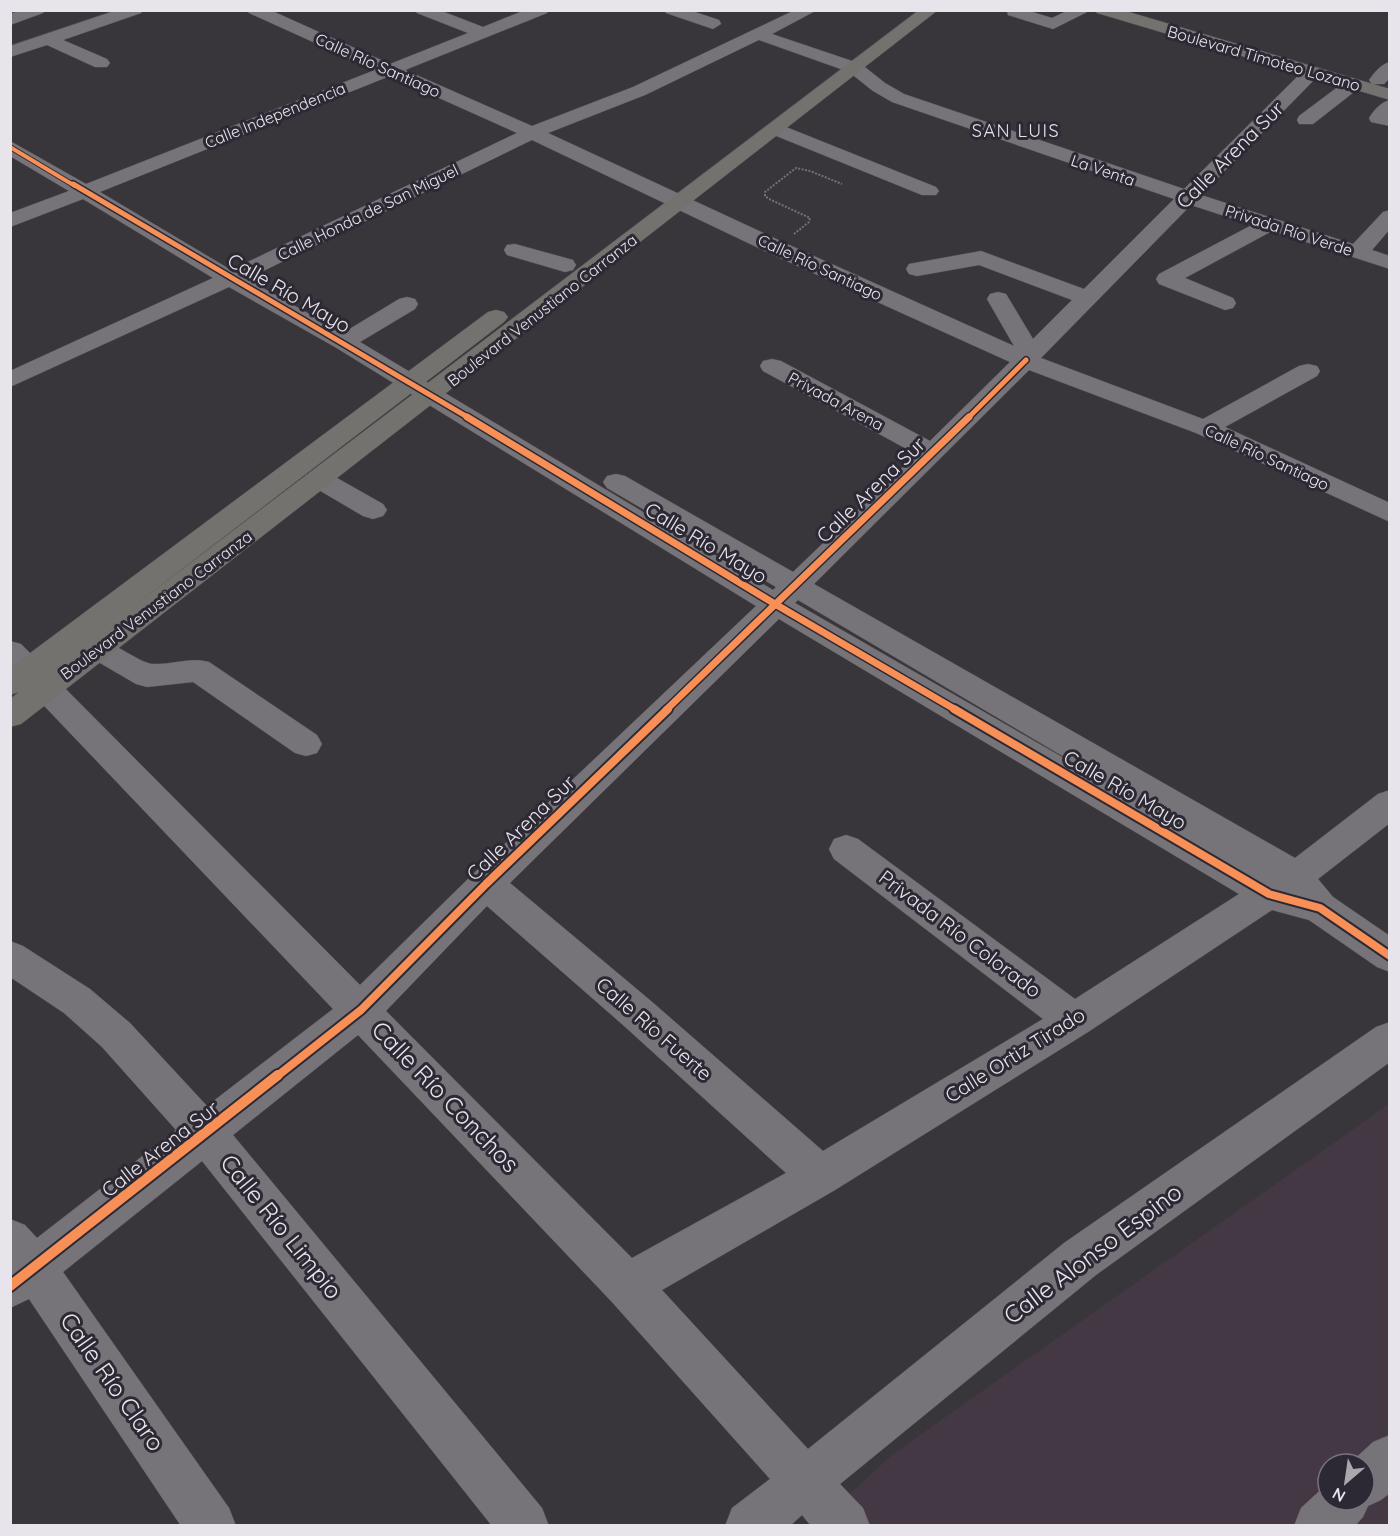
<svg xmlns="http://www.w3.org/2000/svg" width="1400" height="1536" font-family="Quicksand,sans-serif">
	<rect width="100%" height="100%" fill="#38363b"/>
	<!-- industrial -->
	<path fill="#443844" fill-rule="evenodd" d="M1389 1104V1525L815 1526 893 1454ZM1328 1464H1364V1500H1328Z"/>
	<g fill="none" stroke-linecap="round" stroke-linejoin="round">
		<!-- minor casing -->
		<g stroke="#545257" stroke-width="1">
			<g id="minor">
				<path d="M21 10H45L43 13 10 25V14Z"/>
				<path d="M117 10H143L141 13 63 40 107 59 110 63 107 67H95L47 45 10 57V46Z"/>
				<path d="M247 10H270L390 64 468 33 417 13 415 10H439L483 27 525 10H549L547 13 405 70 532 126 633 87 795 10H817L772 34 861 64 885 83 904 94 1184 189 1306 68H1318L1321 72 1318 76 1201 195 1353 244 1383 212 1390 210V229L1372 250 1390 256V269L1272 231 1185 278 1233 298 1236 303 1233 308 1225 310 1159 284 1156 279 1159 274 1252 225 1191 205 1041 358 1203 419 1299 366 1308 364 1317 366 1320 371 1317 376 1225 427 1390 503V522L1196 433 1029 370 814 584 1295 858 1378 794 1390 790V823L1318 879 1333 897 1390 936V972L1377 967 1309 920 1272 910 1088 1032 835 1190 662 1290 808 1449 1064 1243 1376 1027 1390 1022V1062L1096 1275 840 1484 863 1508 870 1526H811L802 1515 790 1526H725L732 1508 770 1479 611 1301 358 1035 233 1135 542 1508 549 1526H492L202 1161 63 1272 229 1508 236 1526H181L29 1299 10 1308V1219L25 1225 37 1238 176 1130 102 1047 64 1013 10 977V941L23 946 90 989 130 1023 207 1106 333 1009 10 670V641L21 644 360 985 473 874 756 606 335 347 229 287 10 387V371L213 278 83 199 10 227V213L69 191 10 156V141L86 184 375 70 249 13ZM759 40 849 72 873 91 892 102 1174 199 1084 289 981 251 909 264 906 269 909 274 917 276 979 265 1072 300 1033 339 1006 294 998 292 990 294 987 299 1014 346 785 243 548 133 645 95ZM390 76 517 133 231 270 100 192ZM532 140 769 253 1010 362 930 441 781 361 772 359 763 361 760 366 763 371 916 454 793 572 625 476 616 474 607 476 603 482 607 488 776 587 773 590 360 342 415 309 418 304 415 299 407 297 399 299 343 333 247 279ZM798 600 1154 810 795 603ZM779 619 1239 894 1075 999 858 839 846 835 834 839 829 849 834 859 1043 1019 823 1151 651 1001 510 883ZM487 906 623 1025 786 1173 632 1258 386 1011Z"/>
				<path d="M664 10H689L719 20 721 24 713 29 666 13Z"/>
				<path d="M1007 10H1026L1052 18 1069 10H1091L1053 29 1008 15Z"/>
				<path d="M1390 62V78L1384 84H1372L1369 80C1374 73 1381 64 1390 62Z"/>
				<path d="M1353 79 1359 80 1362 84 1359 88 1313 124H1299L1297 120 1299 116 1347 80Z"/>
				<path d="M1390 100V126L1371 122 1369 118C1374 110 1381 102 1390 100Z"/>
				<path d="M776 123 936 187 939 191 936 195H922L769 133 767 129 769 125Z"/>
				<path d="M515 244 573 260 576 265 573 270 565 272 507 255 504 250 507 245Z"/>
				<path d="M321 472 330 474 383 504 387 510 383 516 373 519 363 516 312 486 308 480 312 474Z"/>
				<path d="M99 638C114 643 142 664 153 664 173 665 190 657 209 662L317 735 322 744 317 753 306 756 295 753 193 682 147 687 136 684 88 656 84 649 88 642Z"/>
				<path d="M1390 1435V1493L1381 1500 1368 1506 1363 1517 1355 1526H1294L1301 1508 1328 1483V1500H1364V1464H1349L1373 1442Z"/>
			</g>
		</g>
		<!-- major casing -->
		<g stroke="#545257" stroke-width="1">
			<g id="major">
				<path d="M919 10H938L21 724 10 727V699L19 692 10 695V668L488 312 496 310 504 312 508 317 504 322 135 605Z"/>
				<path d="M1095 10H1122L1390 89V100L1097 13Z"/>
			</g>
		</g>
		<!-- path -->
		<path stroke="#747276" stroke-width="2" stroke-dasharray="2 1.5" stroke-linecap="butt" d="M794 234 809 222 810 218 769 199 765 196V192L796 168 810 171 842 184"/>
		<!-- minor -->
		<use href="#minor" fill="#767479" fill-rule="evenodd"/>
		<!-- major -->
		<use href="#major" fill="#74726e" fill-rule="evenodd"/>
		<!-- cycleway-far4 casing -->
		<g stroke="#2d2934" stroke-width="6">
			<path id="cycleway-far4" d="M10 147 75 186"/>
		</g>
		<!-- cycleway-far3 casing -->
		<g stroke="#2d2934" stroke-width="8">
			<g id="cycleway-far3">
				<path d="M73 184 469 418"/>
				<path d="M968 418 1026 360"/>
			</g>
		</g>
		<!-- cycleway-far2 casing -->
		<g stroke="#2d2934" stroke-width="10">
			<g id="cycleway-far2">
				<path d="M467 417 775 604 956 710"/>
				<path d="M666 710 969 417"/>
			</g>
		</g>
		<!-- cycleway-far1 casing -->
		<g stroke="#2d2934" stroke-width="12">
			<g id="cycleway-far1">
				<path d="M954 709 1269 894 1320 908 1390 956"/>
				<path d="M276 1077 361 1010 486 884 668 709"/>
			</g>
		</g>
		<!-- cycleway casing -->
		<g stroke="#2d2934" stroke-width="14">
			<path id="cycleway" d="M10 1286 278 1075"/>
		</g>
		<!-- cycleway-far4 -->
		<use href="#cycleway-far4" stroke="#f78f57" stroke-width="4"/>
		<!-- cycleway-far3 -->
		<use href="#cycleway-far3" stroke="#f78f57" stroke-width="5"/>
		<!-- cycleway-far2 -->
		<use href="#cycleway-far2" stroke="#f78f57" stroke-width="7"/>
		<!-- cycleway-far1 -->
		<use href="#cycleway-far1" stroke="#f78f57" stroke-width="8"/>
		<!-- cycleway -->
		<use href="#cycleway" stroke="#f78f57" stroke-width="10"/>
	</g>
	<g text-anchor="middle" stroke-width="6" stroke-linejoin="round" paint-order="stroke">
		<!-- far-street labels -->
		<g font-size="16" fill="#e7e4eb" stroke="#2d2934">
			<text transform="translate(1264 58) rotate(16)" y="6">Boulevard Timoteo Lozano</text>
			<text transform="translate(378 65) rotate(24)" y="6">Calle Río Santiago</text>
			<text transform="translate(275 115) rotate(-22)" y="6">Calle Independencia</text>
			<text transform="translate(1103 170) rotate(19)" y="6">La Venta</text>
			<text transform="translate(368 212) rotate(-26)" y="6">Calle Honda de San Miguel</text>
			<text transform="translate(1289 230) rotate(18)" y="6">Privada Río Verde</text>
			<text transform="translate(820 267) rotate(25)" y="6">Calle Río Santiago</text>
			<text transform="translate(542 310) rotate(-38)" y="6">Boulevard Venustiano Carranza</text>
			<text transform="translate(836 401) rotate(28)" y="6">Privada Arena</text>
			<text transform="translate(1267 457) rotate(25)" y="6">Calle Río Santiago</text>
			<text transform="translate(156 605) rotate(-37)" y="6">Boulevard Venustiano Carranza</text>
		</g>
		<!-- far-quarter labels -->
		<g font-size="18" letter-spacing="1.5" fill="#e7e4eb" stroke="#2d2934">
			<text x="1016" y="137">SAN LUIS</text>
		</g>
		<!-- street labels -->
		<g font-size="20" fill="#e7e4eb" stroke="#2d2934">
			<text transform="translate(1230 155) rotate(-45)" y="7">Calle Arena Sur</text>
			<text transform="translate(289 293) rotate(30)" y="7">Calle Río Mayo</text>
			<text transform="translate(871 490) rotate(-44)" y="7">Calle Arena Sur</text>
			<text transform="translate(706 543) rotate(31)" y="7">Calle Río Mayo</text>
			<text transform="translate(1125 790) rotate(30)" y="7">Calle Río Mayo</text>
			<text transform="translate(521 828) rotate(-44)" y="7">Calle Arena Sur</text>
			<text transform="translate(960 934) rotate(37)" y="7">Privada Río Colorado</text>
			<text transform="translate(654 1029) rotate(41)" y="7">Calle Río Fuerte</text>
			<text transform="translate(1015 1055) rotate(-32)" y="7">Calle Ortiz Tirado</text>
			<text transform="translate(160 1149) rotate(-38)" y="7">Calle Arena Sur</text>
		</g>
		<!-- near-street labels -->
		<g font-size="24" fill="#e7e4eb" stroke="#2d2934">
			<text transform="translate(445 1097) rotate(46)" y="8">Calle Río Conchos</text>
			<text transform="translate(281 1227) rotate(51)" y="8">Calle Río Limpio</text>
			<text transform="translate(1093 1254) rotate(-37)" y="8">Calle Alonso Espino</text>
			<text transform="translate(112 1382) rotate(55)" y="8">Calle Río Claro</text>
		</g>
	</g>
	<!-- border -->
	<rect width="1400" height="1536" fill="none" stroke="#e7e4eb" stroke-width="24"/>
	<!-- north arrow -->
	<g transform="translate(1346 1482) rotate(209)"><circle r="28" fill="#2d2934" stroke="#77747d" stroke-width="1.5"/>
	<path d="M0-4.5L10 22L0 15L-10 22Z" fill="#aaa7ad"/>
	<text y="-9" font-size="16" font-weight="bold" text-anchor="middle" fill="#e7e4eb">N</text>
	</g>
</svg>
